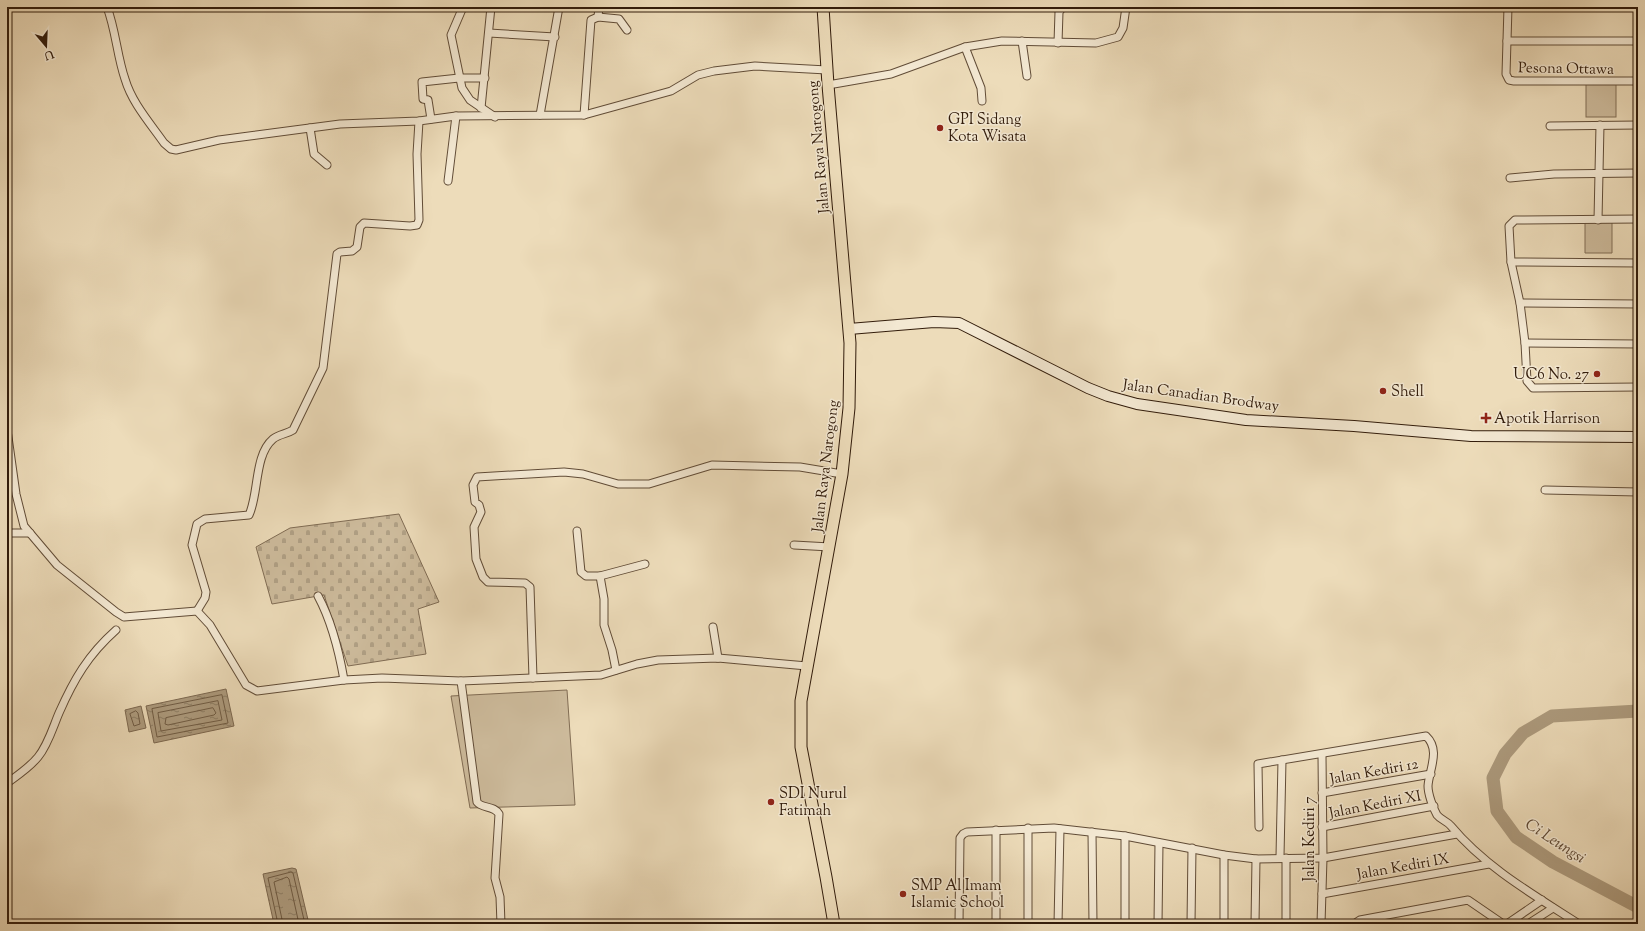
<svg xmlns="http://www.w3.org/2000/svg" width="1645" height="931" font-family="'Sorts Mill Goudy',serif">
	<defs>
		<pattern id="cemetery-stones" width="16" height="16" patternUnits="userSpaceOnUse"><rect width="16" height="16" fill="#cdbb9c"/><path d="M2 7V4a2 2 0 0 1 4 0v3zM10 15v-3a2 2 0 0 1 4 0v3z" fill="#b0a085"/></pattern>
		<pattern id="water-ripples" width="26" height="14" patternUnits="userSpaceOnUse"><rect width="26" height="14" fill="#ad9b7e"/><path d="M2 4q2-2 4 0t4 0M15 11q2-2 4 0t4 0" fill="none" stroke="#8d7e65"/></pattern>
	</defs>
	<rect width="100%" height="100%" fill="#eddcba"/>
	<filter id="stains"><feTurbulence type="fractalNoise" baseFrequency=".005" numOctaves="4"/><feColorMatrix values="0 0 0 0 .2 0 0 0 0 .09 0 0 0 0 .02 0 0 0 .5 -.17"/></filter>
	<radialGradient id="worn" r=".72"><stop offset=".6" stop-color="#630" stop-opacity="0"/><stop offset="1" stop-color="#630" stop-opacity=".3"/></radialGradient>
	<!-- green -->
	<g fill="#cdbb9c" stroke="#806c54">
		<rect x="1586" y="83" width="30" height="34"/>
		<path d="M1585 218 1612 219V253H1585Z"/>
		<path d="M567 690 575 805 470 808 451 696Z"/>
	</g>
	<!-- cemetery -->
	<path fill="url(#cemetery-stones)" stroke="#806c54" d="M399 514 439 602 418 609 426 654 348 666 324 595 272 604 256 547 290 528Z"/>
	<!-- water -->
	<g fill="url(#water-ripples)" stroke="#7c6850">
		<path d="M226 689 234 726 154 743 146 706Z"/>
		<path d="M141 706 146 728 129 732 125 710Z"/>
		<path d="M292 868 296 869 309 924H274L263 874Z"/>
	</g>
	<g fill="none" stroke-linecap="round" stroke-linejoin="round">
		<!-- shore -->
		<g stroke="#705c44" stroke-width="1">
			<path d="M222 695 228 723 157 737 152 709Z"/>
			<path d="M218 701 222 720 161 731 158 713Z"/>
			<path d="M213 708 216 713 214 715 168 725 165 724 166 718Z"/>
			<path d="M136 711 138 713 140 724 134 726 130 714Z"/>
			<path d="M278 924 268 878 291 872 293 873 305 924"/>
			<path d="M283 924 274 882 287 877 289 879 299 924"/>
		</g>
		<!-- river -->
		<path stroke="#ad9b7e" stroke-width="13" d="M1638 711 1552 716 1523 733 1505 754 1493 778 1497 811 1516 837 1553 862 1638 907"/>
		<!-- street casing -->
		<g stroke="#614c37" stroke-width="9">
			<g id="street">
				<path d="M107 7C116 31 117 56 125 79 132 103 150 123 164 143L171 149 176 150 219 140 340 124 419 121 456 116 584 115 671 91 698 75 714 71 755 66 827 70"/>
				<path d="M463 7 451 35 462 88 470 100 495 117"/>
				<path d="M1508 7 1506 74 1509 80 1514 81H1638"/>
				<path d="M598 17 599 7"/>
				<path d="M489 33 555 37"/>
				<path d="M1022 41 1027 76"/>
				<path d="M1507 41H1638"/>
				<path d="M1058 43 1059 12 1063 7"/>
				<path d="M965 47 981 88 982 101"/>
				<path d="M828 85 891 74 965 47 1002 41 1096 43 1118 37 1123 28 1126 7"/>
				<path d="M481 108 491 7"/>
				<path d="M540 115 559 7"/>
				<path d="M584 115 591 20 598 17 619 19 627 30"/>
				<path d="M431 119 428 100 423 99 422 82 459 78H485"/>
				<path d="M1550 126 1638 125"/>
				<path d="M310 128 314 154 327 165"/>
				<path d="M1510 178 1554 174 1638 173"/>
				<path d="M448 181 456 116"/>
				<path d="M1638 219 1515 220 1509 226 1511 262 1520 303 1525 343 1527 381 1533 388 1638 387"/>
				<path d="M1598 220 1600 125"/>
				<path d="M1511 262 1638 263"/>
				<path d="M1520 303 1638 304"/>
				<path d="M1525 343 1638 344"/>
				<path d="M7 430 16 494 24 526 57 565 116 612 124 617 197 611 210 625 246 685 257 691 344 680 382 678 461 681 601 675 637 664 658 660 718 658 807 666"/>
				<path d="M1545 490 1638 492"/>
				<path d="M577 531 581 572 586 576H600"/>
				<path d="M7 533H30"/>
				<path d="M794 545 830 547"/>
				<path d="M318 596C332 622 339 651 344 680"/>
				<path d="M197 611 205 598 206 592 192 545 197 524 205 519 249 515C259 494 254 455 273 439 279 434 287 434 293 430L323 368 337 254 340 252 352 251 357 247 360 227 364 223 410 226 417 225 419 220 417 154 419 121"/>
				<path d="M713 627 718 658"/>
				<path d="M616 670 612 650 604 625V599L600 576 645 564"/>
				<path d="M533 678 530 587 525 583 488 582 483 577 476 559 474 527 481 512 479 505 475 502 473 485 477 477 564 472 583 474 618 484H649L712 465 800 467 842 474"/>
				<path d="M461 681 477 802C482 809 494 805 499 814L495 878 500 897 501 924"/>
				<path d="M7 783C18 775 29 768 38 757 48 745 53 727 59 713 74 679 88 655 116 630"/>
				<path d="M1322 793 1431 774"/>
				<path d="M1259 827 1258 764 1426 736C1441 750 1429 770 1428 786 1428 794 1433 808 1437 815 1441 820 1447 821 1451 826 1485 867 1534 895 1579 924"/>
				<path d="M1322 827 1434 806"/>
				<path d="M1092 832 1093 924"/>
				<path d="M1280 857 1282 760"/>
				<path d="M1286 858V924"/>
				<path d="M1322 894 1489 864"/>
				<path d="M959 924 960 838 963 834 967 832 1054 828 1125 836 1224 855 1256 859 1323 858 1457 834"/>
				<path d="M996 924V830"/>
				<path d="M1028 924V828"/>
				<path d="M1058 924 1060 829"/>
				<path d="M1125 924V836"/>
				<path d="M1158 924 1159 843"/>
				<path d="M1191 924 1192 848"/>
				<path d="M1224 924V855"/>
				<path d="M1255 924 1256 859"/>
				<path d="M1321 924 1323 858 1322 755"/>
				<path d="M1354 924 1360 920 1468 900 1503 924"/>
				<path d="M1507 924 1542 900"/>
				<path d="M1528 924 1553 908"/>
			</g>
		</g>
		<!-- secondary casing -->
		<g stroke="#321c0b" stroke-width="12">
			<path id="secondary" d="M849 329 934 322 959 323 1088 388 1108 396 1137 404 1246 420 1354 426 1471 436 1638 437"/>
		</g>
		<!-- primary casing -->
		<g stroke="#321c0b" stroke-width="13">
			<path id="primary" d="M823 7 828 85 850 343 849 408 842 474 801 701V747L826 877 834 924"/>
		</g>
		<!-- street -->
		<use href="#street" stroke="#f3e8d2" stroke-width="7"/>
		<!-- secondary -->
		<use href="#secondary" stroke="#f3e8d2" stroke-width="10"/>
		<!-- primary -->
		<use href="#primary" stroke="#eddcba" stroke-width="11"/>
	</g>
	<!-- markers -->
	<g fill="#8f2418" stroke="#f3e8d2" stroke-width="1.5">
		<circle cx="940" cy="128" r="4"/>
		<circle cx="1597" cy="374" r="4"/>
		<circle cx="1383" cy="391" r="4"/>
		<path d="M1484 412h4v4h4v4h-4v4h-4v-4h-4v-4h4z"/>
		<circle cx="771" cy="802" r="4"/>
		<circle cx="903" cy="894" r="4"/>
	</g>
	<g text-anchor="middle" stroke-width="3" stroke-linejoin="round" paint-order="stroke">
		<!-- street labels -->
		<g font-size="15" fill="#321c0b" stroke="#f3e8d2">
			<text transform="translate(1566 68) rotate(1)" y="5">Pesona Ottawa</text>
			<text transform="translate(818 147) rotate(-95)" y="5">Jalan Raya Narogong</text>
			<text transform="translate(1201 395) rotate(8)" y="5">Jalan Canadian Brodway</text>
			<text transform="translate(825 466) rotate(-83)" y="5">Jalan Raya Narogong</text>
			<text transform="translate(1374 771) rotate(-10)" y="5">Jalan Kediri 12</text>
			<text transform="translate(1375 804) rotate(-11)" y="5">Jalan Kediri XI</text>
			<text transform="translate(1309 839) rotate(-90)" y="5">Jalan Kediri 7</text>
			<text transform="translate(1403 866) rotate(-10)" y="5">Jalan Kediri IX</text>
		</g>
		<!-- poi labels -->
		<g font-size="15" fill="#321c0b" stroke="#f3e8d2" text-anchor="start">
			<text x="948" y="124">GPI Sidang<tspan x="948" dy="17">Kota Wisata</tspan></text>
			<text x="1589" y="379" text-anchor="end">UC6 No. 27</text>
			<text x="1391" y="396">Shell</text>
			<text x="1494" y="423">Apotik Harrison</text>
			<text x="779" y="798">SDI Nurul<tspan x="779" dy="17">Fatimah</tspan></text>
			<text x="911" y="890">SMP Al Imam<tspan x="911" dy="17">Islamic School</tspan></text>
		</g>
		<!-- water labels -->
		<g font-size="16" font-style="italic" fill="#5d4833" stroke="#f3e8d2">
			<text transform="translate(1556 840) rotate(33)" y="6">Ci Leungsi</text>
		</g>
	</g>
	<!-- margin -->
	<rect width="1645" height="931" fill="none" stroke="#eddcba" stroke-width="24"/>
	<rect x="8" y="8" width="1629" height="915" fill="none" stroke="#321c0b" stroke-width="2"/>
	<rect x="12" y="12" width="1621" height="907" fill="none" stroke="#321c0b"/>
	<!-- north arrow -->
	<g transform="translate(46 46) rotate(161)" stroke="#f3e8d2" stroke-width="3" paint-order="stroke">
	<path d="M0-3L7 15L0 10L-7 15Z" fill="#321c0b"/>
	<text y="-6" font-size="11" font-weight="bold" text-anchor="middle" fill="#321c0b">U</text>
	</g>
	<rect width="100%" height="100%" filter="url(#stains)"/>
	<rect width="100%" height="100%" fill="url(#worn)"/>
</svg>
